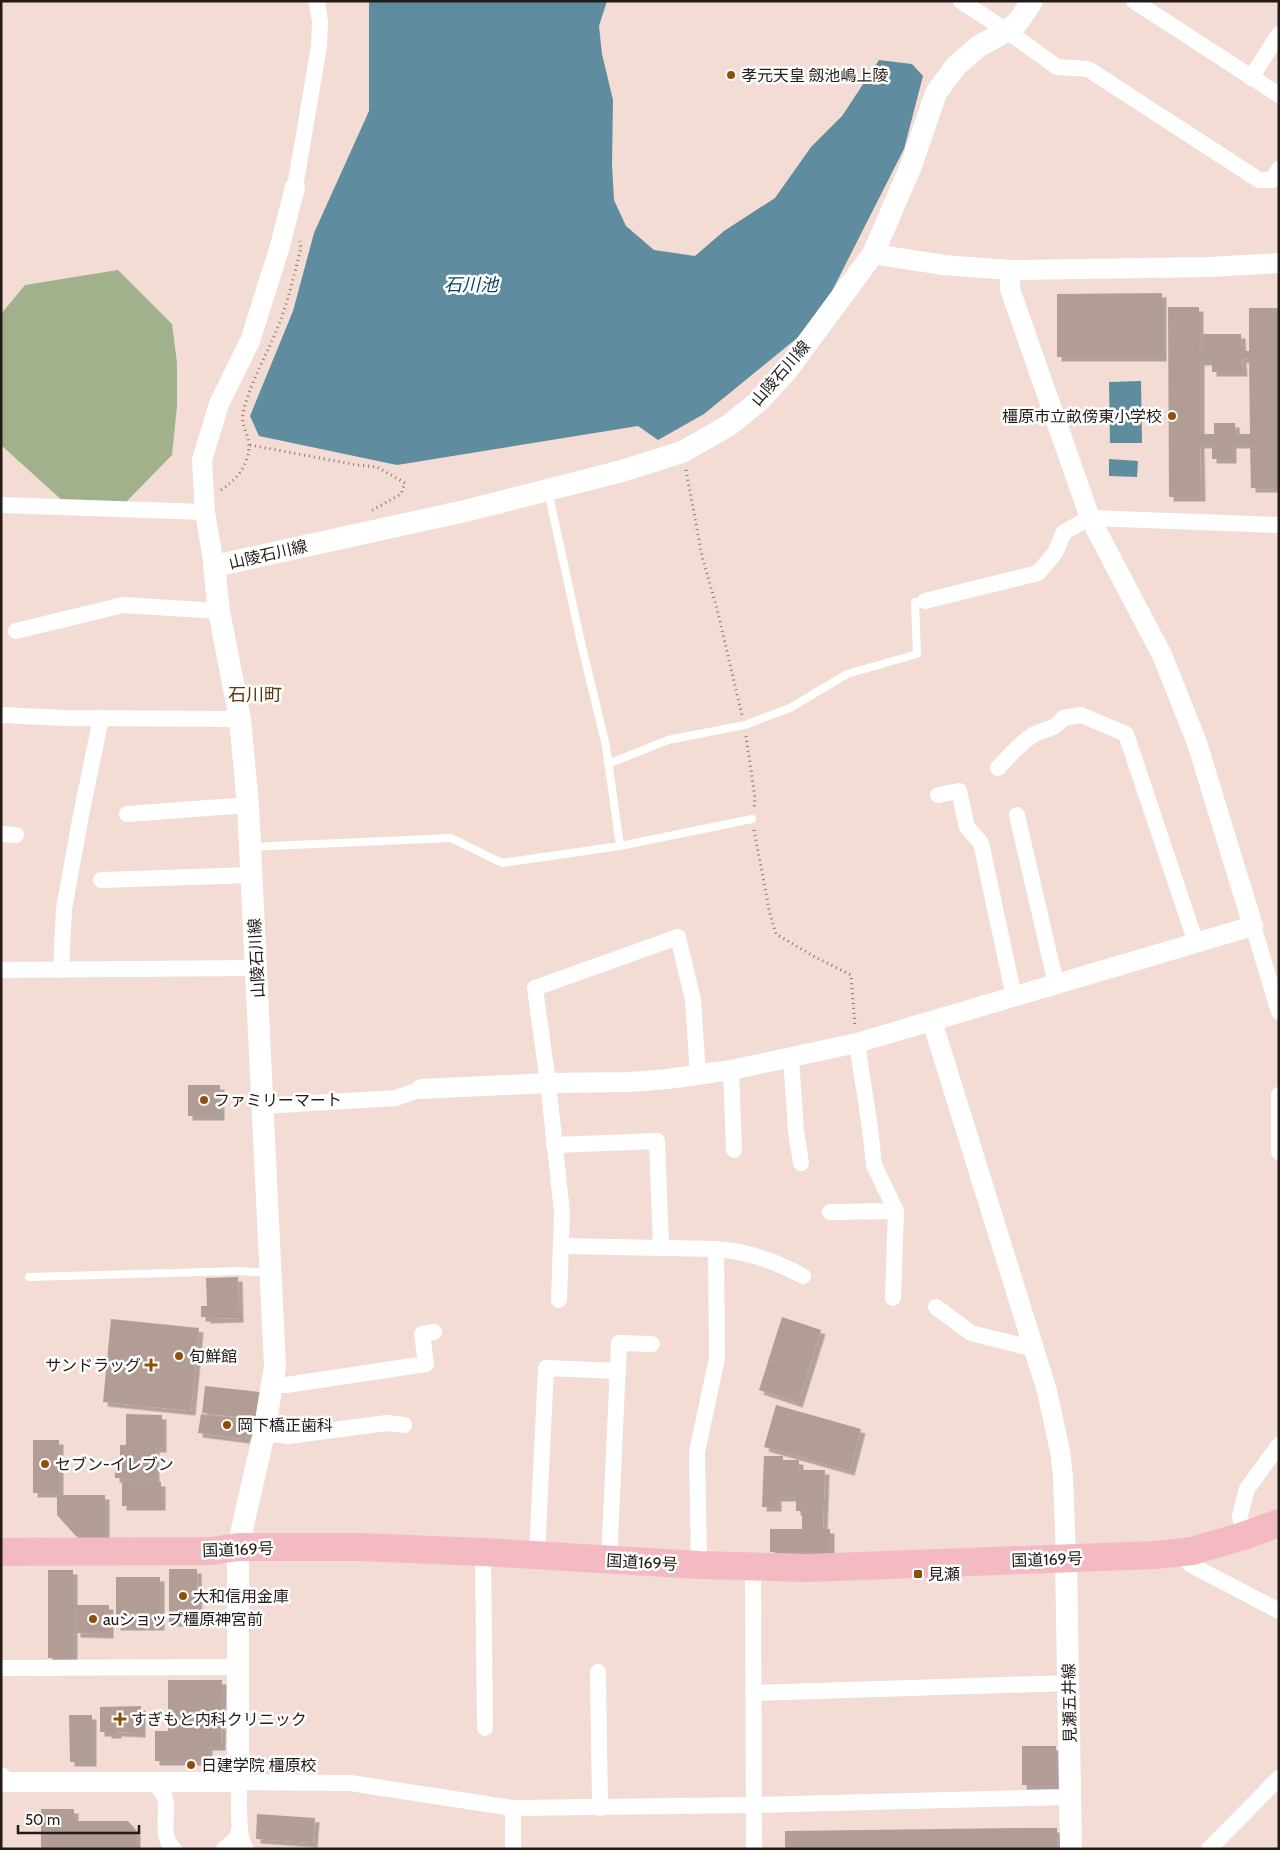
<svg xmlns="http://www.w3.org/2000/svg" width="1280" height="1850" font-family="Cabin,'Noto Sans JP',sans-serif">
	<defs>
		<filter id="shadow"><feDropShadow dx="4.5" dy="4.5" stdDeviation="0" flood-color="#0004"/></filter>
	</defs>
	<rect width="100%" height="100%" fill="#f2dcd3"/>
	<!-- forest -->
	<path fill="#a1b18b" d="M118 270 172 324 177 363V406L172 455 126 502H64L1 445V314L25 285Z"/>
	<!-- water -->
	<g fill="#608c9f">
		<path d="M369 1H607L599 26 602 54 613 100 612 165 614 200 626 226 654 250 695 256 724 231 775 198 811 147 842 116 879 60 912 64 923 76 904 149 831 293 802 334 704 414 658 440 638 426 397 465 259 436 250 416 293 311 314 233 369 111Z"/>
		<path d="M1141 381 1142 443H1110L1109 382Z"/>
		<path d="M1109 459 1138 461 1137 477 1109 476Z"/>
	</g>
	<!-- building -->
	<g fill="#b29d95" fill-rule="evenodd" filter="url(#shadow)">
		<path d="M1162 293V357H1057V294Z"/>
		<path d="M1168 307H1199V350H1203V334H1241L1242 351H1249V308H1279V488H1251L1250 444H1232V459H1212V444H1200L1201 497H1169ZM1249 358 1250 434H1236L1235 423H1214V434H1200V361H1212V372H1243L1242 359Z"/>
		<rect x="188" y="1085" width="32" height="31"/>
		<path d="M238 1277 239 1318 206 1319V1317H201V1306H207L206 1278Z"/>
		<path d="M782 1317 821 1330 798 1403 759 1390Z"/>
		<path d="M111 1319 199 1328 191 1411 103 1402Z"/>
		<path d="M205 1386 260 1392 256 1419 202 1413Z"/>
		<path d="M776 1405 861 1429 850 1471 764 1447Z"/>
		<path d="M126 1414 162 1415V1448H155V1478H115V1462H120V1445H126Z"/>
		<path d="M201 1414 255 1420 253 1430 251 1429 249 1433H247L245 1439 198 1433Z"/>
		<rect x="33" y="1440" width="26" height="53"/>
		<path d="M764 1456H783V1460H799V1470H825L823 1529H830V1552H770V1529H802V1511H796V1497H777V1507H762Z"/>
		<rect x="122" y="1482" width="39" height="24"/>
		<path d="M57 1495H105V1536H76L57 1515Z"/>
		<path d="M169 1569H197L198 1622H169Z"/>
		<rect x="48" y="1570" width="25" height="88"/>
		<rect x="116" y="1577" width="44" height="49"/>
		<path d="M76 1605H109V1634L76 1633Z"/>
		<path d="M168 1680H222L221 1746H208V1761H155V1731H168Z"/>
		<path d="M141 1706V1733L117 1732V1734H107V1732H100V1707Z"/>
		<path d="M69 1715H92V1762H70Z"/>
		<rect x="1022" y="1746" width="34" height="39"/>
		<path d="M41 1809H74V1821H128L136 1831V1849H41Z"/>
		<path d="M257 1814 315 1818 313 1843 256 1839Z"/>
		<path d="M1025 1828H1057V1849H785V1831Z"/>
	</g>
	<g fill="none" stroke-linecap="round" stroke-linejoin="round">
		<!-- path -->
		<g stroke="#867872" stroke-width="3" stroke-dasharray="1 4" stroke-linecap="butt">
			<path d="M250 445 357 465 377 467 405 483 401 494 371 511"/>
			<path d="M686 470 702 556 717 609 742 715"/>
			<path d="M221 490C234 481 242 473 247 458 254 439 240 428 243 414 249 384 266 357 277 329 288 303 294 275 301 248L300 241"/>
			<path d="M746 736 755 798 754 809"/>
			<path d="M754 830 770 914 776 934 815 957 851 975 855 1026"/>
		</g>
		<!-- service -->
		<g stroke="#fff" stroke-width="8">
			<path d="M548 491 582 647 606 746 620 846"/>
			<path d="M608 764 668 740 745 725 790 708 847 674 917 654 915 602 925 601"/>
			<path d="M251 847 451 838 502 863 620 846 752 819"/>
			<path d="M29 1277 240 1271 269 1273"/>
		</g>
		<!-- minor -->
		<g stroke="#fff" stroke-width="16">
			<path d="M961 1 1007 31 1057 67 1088 69 1259 180H1272L1279 169"/>
			<path d="M1134 1 1279 95"/>
			<path d="M1251 78 1279 34"/>
			<path d="M295 187 319 46 320 22 317 1"/>
			<path d="M1 505 205 512"/>
			<path d="M925 601 1038 573 1055 553 1064 532 1090 518 1279 525"/>
			<path d="M16 631 123 605 219 611"/>
			<path d="M1 715 64 718 240 719"/>
			<path d="M998 768C1009 756 1019 744 1033 735 1045 728 1054 731 1063 718L1081 715 1126 734 1196 943"/>
			<path d="M938 795 959 791 967 827 981 843 1014 997"/>
			<path d="M127 814 248 805"/>
			<path d="M1017 815 1056 984"/>
			<path d="M1 834 16 835"/>
			<path d="M101 880 252 875"/>
			<path d="M1253 926 1279 1012"/>
			<path d="M1 970 256 968"/>
			<path d="M61 970 64 909 81 815 101 718"/>
			<path d="M857 1043 870 1128 874 1165 896 1211 893 1298"/>
			<path d="M791 1058 796 1131 801 1163"/>
			<path d="M731 1070 734 1150"/>
			<path d="M1279 1095V1152"/>
			<path d="M263 1106 396 1098 421 1089"/>
			<path d="M554 1145 657 1141 661 1247"/>
			<path d="M830 1212 896 1211"/>
			<path d="M562 1246 716 1249 717 1358 697 1452 699 1565"/>
			<path d="M716 1249C748 1251 775 1261 803 1276"/>
			<path d="M559 1300 562 1212 548 1083 535 988 678 937 693 1000 698 1075"/>
			<path d="M936 1307 971 1333 1035 1349"/>
			<path d="M272 1385H286L426 1364 422 1334 434 1332"/>
			<path d="M264 1433 288 1436 387 1423 404 1425"/>
			<path d="M1243 1536 1240 1515 1247 1489 1279 1445"/>
			<path d="M483 1552 485 1728"/>
			<path d="M1177 1553 1191 1565 1279 1611"/>
			<path d="M537 1555 546 1368 618 1371"/>
			<path d="M609 1561 619 1343 652 1344"/>
			<path d="M753 1568 754 1849"/>
			<path d="M1 1668 238 1667"/>
			<path d="M598 1672 600 1808"/>
			<path d="M753 1693 1069 1683"/>
			<path d="M154 1783C160 1789 165 1794 166 1803 167 1818 161 1839 174 1849"/>
			<path d="M224 1849 237 1838 240 1827"/>
			<path d="M246 1849C236 1837 240 1798 239 1782L350 1783 513 1808 754 1805 1070 1797"/>
			<path d="M513 1849V1808"/>
			<path d="M1209 1849 1279 1778"/>
		</g>
		<!-- tertiary -->
		<g stroke="#fff" stroke-width="20">
			<path d="M873 254 944 265 1010 270 1209 267 1279 263"/>
			<path d="M214 566 205 512 202 460 219 404 250 341 280 246 295 187"/>
			<path d="M932 1021 1047 1391 1060 1451 1063 1477 1066 1558"/>
			<path d="M421 1089 548 1083 630 1082 668 1079 731 1070 857 1043 1253 926 1197 743 1163 657 1090 518 1010 289V270"/>
			<path d="M1 1777 5 1782H239L238 1758"/>
		</g>
		<!-- secondary -->
		<g stroke="#fff" stroke-width="22">
			<path d="M1066 1558 1071 1849"/>
			<path d="M238 1758V1547L264 1433 275 1366 248 805 240 719 219 611 214 566 465 511 622 471 682 452 728 426 759 401 788 369 873 254 911 166 936 93 956 66 979 46 1007 31 1018 22 1032 1"/>
		</g>
		<!-- trunk -->
		<path stroke="#f4bac4" stroke-width="28" d="M1 1552 211 1551 238 1547H359L483 1552 699 1565 808 1568 1155 1555 1192 1551 1243 1536 1279 1523"/>
	</g>
	<!-- markers -->
	<g fill="#8c500e" stroke="#fff" stroke-width="2">
		<circle cx="731" cy="75" r="5"/>
		<circle cx="1172" cy="416" r="5"/>
		<circle cx="204" cy="1100" r="5"/>
		<circle cx="179" cy="1356" r="5"/>
		<path d="M148.5 1357.5h5v5h5v5h-5v5h-5v-5h-5v-5h5z"/>
		<circle cx="227" cy="1425" r="5"/>
		<circle cx="45" cy="1464" r="5"/>
		<rect x="913" y="1569" width="10" height="10" rx="2.5"/>
		<circle cx="183" cy="1596" r="5"/>
		<circle cx="93" cy="1619" r="5"/>
		<path d="M117.5 1711.5h5v5h5v5h-5v5h-5v-5h-5v-5h5z"/>
		<circle cx="191" cy="1765" r="5"/>
	</g>
	<g text-anchor="middle" stroke-width="5" stroke-linejoin="round" paint-order="stroke">
		<!-- poi labels -->
		<g font-size="16" fill="#221b18" stroke="#fff" text-anchor="start">
			<text x="741" y="81">孝元天皇 劔池嶋上陵</text>
			<text x="1162" y="422" text-anchor="end">橿原市立畝傍東小学校</text>
			<text x="214" y="1106">ファミリーマート</text>
			<text x="189" y="1362">旬鮮館</text>
			<text x="141" y="1371" text-anchor="end">サンドラッグ</text>
			<text x="237" y="1431">岡下橋正歯科</text>
			<text x="55" y="1470">セブン-イレブン</text>
			<text x="928" y="1580">見瀬</text>
			<text x="193" y="1602">大和信用金庫</text>
			<text x="103" y="1625">auショップ橿原神宮前</text>
			<text x="131" y="1725">すぎもと内科クリニック</text>
			<text x="201" y="1771">日建学院 橿原校</text>
		</g>
		<!-- street labels -->
		<g font-size="16" fill="#221b18" stroke="#fff">
			<text transform="translate(780 373) rotate(-49)" y="6">山陵石川線</text>
			<text transform="translate(268 554) rotate(-13)" y="6">山陵石川線</text>
			<text transform="translate(256 958) rotate(-93)" y="6">山陵石川線</text>
			<text transform="translate(238 1549) rotate(-2)" y="6">国道169号</text>
			<text transform="translate(1047 1559) rotate(-2)" y="6">国道169号</text>
			<text transform="translate(642 1562) rotate(3)" y="6">国道169号</text>
			<text transform="translate(1069 1703) rotate(-91)" y="6">見瀬五井線</text>
		</g>
		<!-- water labels -->
		<g font-size="18" font-style="italic" fill="#06465c" stroke="#fff">
			<text x="471" y="291">石川池</text>
		</g>
		<!-- neighbourhood labels -->
		<g font-size="18" fill="#5f350a" stroke="#fff">
			<text x="255" y="701">石川町</text>
		</g>
	</g>
	<!-- border -->
	<rect width="1280" height="1850" fill="none" stroke="#221b18" stroke-width="5"/>
	<!-- scale -->
	<path d="M18 1825v8h121v-8" fill="none" stroke="#221b18" stroke-width="2.5"/>
	<text x="25" y="1825" font-size="15" fill="#221b18" stroke="#ffffff" stroke-width="4" paint-order="stroke">50 m</text>
</svg>
